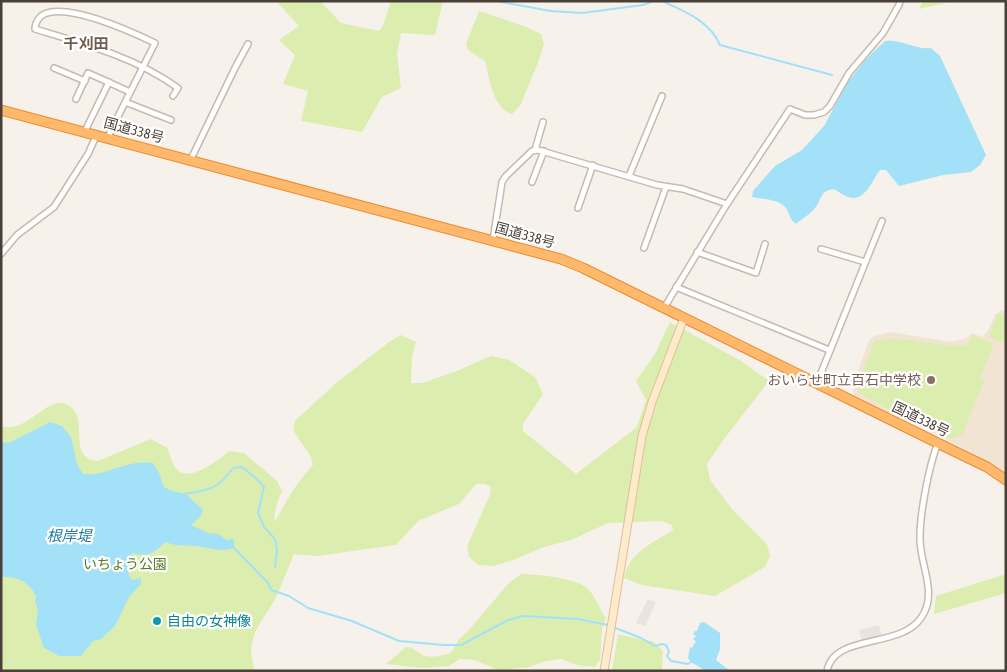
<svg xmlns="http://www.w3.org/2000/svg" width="1007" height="672" font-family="'Asap Condensed','Noto Sans JP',sans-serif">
	<rect width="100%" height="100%" fill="#f6f1ea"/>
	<!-- education -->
	<path fill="#f1e4d3" d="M1002 310 1006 311V473L919 424 888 412 854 395 853 392 859 368 869 340 875 336 891 332 951 342 967 338 972 333 982 337 987 332 995 315Z"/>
	<!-- green -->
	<g fill="#dbeeaf">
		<path d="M276 1H320L341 23 379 31 383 26 391 1H443L435 35 401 33 397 54 401 88 382 97 362 132 301 121 308 91 283 84 295 55 279 40 299 26Z"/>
		<path d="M923 1H954L919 9Z"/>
		<path d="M479 11 524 26 541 34 544 45 537 65 520 106 512 114C492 107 490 80 485 61L468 50 466 44Z"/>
		<path d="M998 313 1006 316V344L989 337Z"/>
		<path d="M670 322 741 361 769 381 724 439 707 464 710 480 732 509 767 544 770 556 765 567 715 596 642 585 624 578C628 553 653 543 673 530L672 525 661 521 608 523 571 540 544 547 513 560 493 566 478 565 469 557 467 546 490 495 491 487 485 484H476L459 504 418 521 396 545 317 556 294 554C288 568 283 581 277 595 263 624 243 635 255 671H1V426C27 435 47 394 68 405 91 417 65 458 98 461L151 439 167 448C171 455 172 467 180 472 193 480 220 459 229 451L244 453 277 481 282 491C278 500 273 512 275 522 286 501 297 482 313 465L311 457 293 430 295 421 336 383 389 342 401 335 416 342 412 357 411 383H422L457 371 491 356 509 360 535 377 543 394 523 424V431L576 474 637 427 646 400 636 381 655 354Z"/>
		<path d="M973 335 994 344 980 378 985 381 974 403H975L962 435 952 439 928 427 919 421 898 414 858 393 860 380 874 341C904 334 936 348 967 345Z"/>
		<path d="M521 574C536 574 576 578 587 588 596 596 599 609 606 618L602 629 600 660 595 667 577 665 561 659 546 661 529 667 498 670 475 660 460 659 449 666 421 668 386 664 406 647C415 647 418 654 425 656 434 658 443 655 451 653L459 639 467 632 509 583Z"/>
		<path d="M1006 574V593L934 614 936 596Z"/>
		<path d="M618 634C630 636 641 641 653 641L663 651 662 671H612Z"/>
	</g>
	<!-- parking -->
	<g fill="#e8e4e2">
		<path d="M648 599 656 602 645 626 636 623Z"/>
		<path d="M879 625 882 637 862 641 859 630Z"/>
	</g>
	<!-- water -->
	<g fill="#a2e1f8">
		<path d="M885 41C902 39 915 50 931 48L940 56 986 155 980 165 971 172 943 175 899 186 886 170H880C872 180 865 203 848 197 844 196 838 191 834 189 819 191 823 198 815 208 810 214 802 219 796 224 789 219 790 214 786 208 779 199 761 199 752 197L753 191 775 166 802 150 824 126 848 82 866 59Z"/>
		<path d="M50 422 62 426 71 437 77 464 83 474C106 477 129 458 153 463L159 473 164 487 172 491 186 494 203 510 200 517 191 525 208 533 218 534 227 540 234 539V548C221 553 209 547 196 546 182 545 179 547 165 542 154 554 147 557 132 553 126 562 126 571 132 580L141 578V584L129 597 115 626 101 639 93 641 81 656H59L44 648 36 625 38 609 35 601 36 596C28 581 18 576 1 577V442L9 443Z"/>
		<path d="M704 622 720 633V649L716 660 730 671H706L691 662 688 658 690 647 692 648 696 641 693 639 696 636 693 634 695 631H697L700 623Z"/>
	</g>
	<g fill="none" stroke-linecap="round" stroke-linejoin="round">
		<!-- stream -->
		<g stroke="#a2e1f8" stroke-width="2">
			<path d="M496 1 551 11 582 13 643 5 654 1"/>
			<path d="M662 1C684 11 710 21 720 45L832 75"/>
			<path d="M185 494C210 489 217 490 233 468L242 467 258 480 264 487 258 513 264 527 275 539 277 550 275 567"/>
			<path d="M233 547 268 583 271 590 289 596 308 608 352 621 399 641 444 645H461L508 620 523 616 578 619 608 625"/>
			<path d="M613 627 641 638 655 646 662 644 666 645 669 651 667 656 671 661 688 664 691 662"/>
		</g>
		<!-- street casing -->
		<g stroke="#c6baae" stroke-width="8">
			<g id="street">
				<path d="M54 68 85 81"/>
				<path d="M76 99 88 73 130 92"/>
				<path d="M125 102 171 120"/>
				<path d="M85 131 109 82"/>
				<path d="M108 137C123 106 139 75 155 43 132 32 63 0 41 16 37 20 35 25 35 29 85 44 135 57 178 88L173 96"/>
				<path d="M535 150 543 122"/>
				<path d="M191 159 235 68 248 44"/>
				<path d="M629 176 662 96"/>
				<path d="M532 182 544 151"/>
				<path d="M578 208 593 165"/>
				<path d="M493 240 502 182 506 176 532 151 538 150 657 185 683 189 727 204"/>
				<path d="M644 248 666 187"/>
				<path d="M821 249 865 262"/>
				<path d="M697 252 756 273 765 244"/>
				<path d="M1 254 17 235 54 207 88 154 97 134"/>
				<path d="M676 287 829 350"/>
				<path d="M664 308 727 204 790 109 805 115H814L824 112 830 106 849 73 883 33 899 5 900 1"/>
				<path d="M817 383 882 221"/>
				<path d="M827 671C834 633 900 649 921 618 939 593 919 564 920 537 920 513 929 465 938 443"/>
			</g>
		</g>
		<!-- secondary casing -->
		<g stroke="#ddc198" stroke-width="9">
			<path id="secondary" d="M604 671 642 436 652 402 684 318"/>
		</g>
		<!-- highway casing -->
		<g stroke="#ed8a2e" stroke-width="11">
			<path id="highway" d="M1 110 561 259 583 268 960 454 987 467 1006 480"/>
		</g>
		<!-- street -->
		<use href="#street" stroke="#fff" stroke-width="5"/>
		<!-- secondary -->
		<use href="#secondary" stroke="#ffebcb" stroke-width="7"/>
		<!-- highway -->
		<use href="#highway" stroke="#ffb96c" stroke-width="9"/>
	</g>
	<!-- markers -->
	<circle fill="#8d6e63" stroke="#fff" stroke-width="2" cx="931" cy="380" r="5"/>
	<circle fill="#0f9aa8" stroke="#fff" stroke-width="2" cx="157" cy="621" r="5"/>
	<g text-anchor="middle" stroke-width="4.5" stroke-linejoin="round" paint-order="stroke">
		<!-- street labels -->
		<g font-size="14" fill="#4b4037" stroke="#fff">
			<text transform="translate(134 130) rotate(15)" y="5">国道338号</text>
			<text transform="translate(525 235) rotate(15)" y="5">国道338号</text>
			<text transform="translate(921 419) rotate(26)" y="5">国道338号</text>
		</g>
		<!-- education labels -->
		<g font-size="14" fill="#785e54" stroke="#fff" text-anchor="end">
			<text x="921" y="385">おいらせ町立百石中学校</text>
		</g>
		<!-- park labels -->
		<g font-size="14" fill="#537e22" stroke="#fff">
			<text x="125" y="569">いちょう公園</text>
		</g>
		<!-- culture labels -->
		<g font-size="14" fill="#0d838f" stroke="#fff" text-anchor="start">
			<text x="167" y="626">自由の女神像</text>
		</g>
		<!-- neighbourhood labels -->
		<g font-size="15" font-weight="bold" fill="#6f5c4d" stroke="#fff">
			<text x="86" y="49">千刈田</text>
		</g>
		<!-- water labels -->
		<g font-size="15" font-style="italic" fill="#207c9f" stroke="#fff">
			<text x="69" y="541">根岸堤</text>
		</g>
	</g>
	<!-- border -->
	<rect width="1007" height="672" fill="none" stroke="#4b4037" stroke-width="5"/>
</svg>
